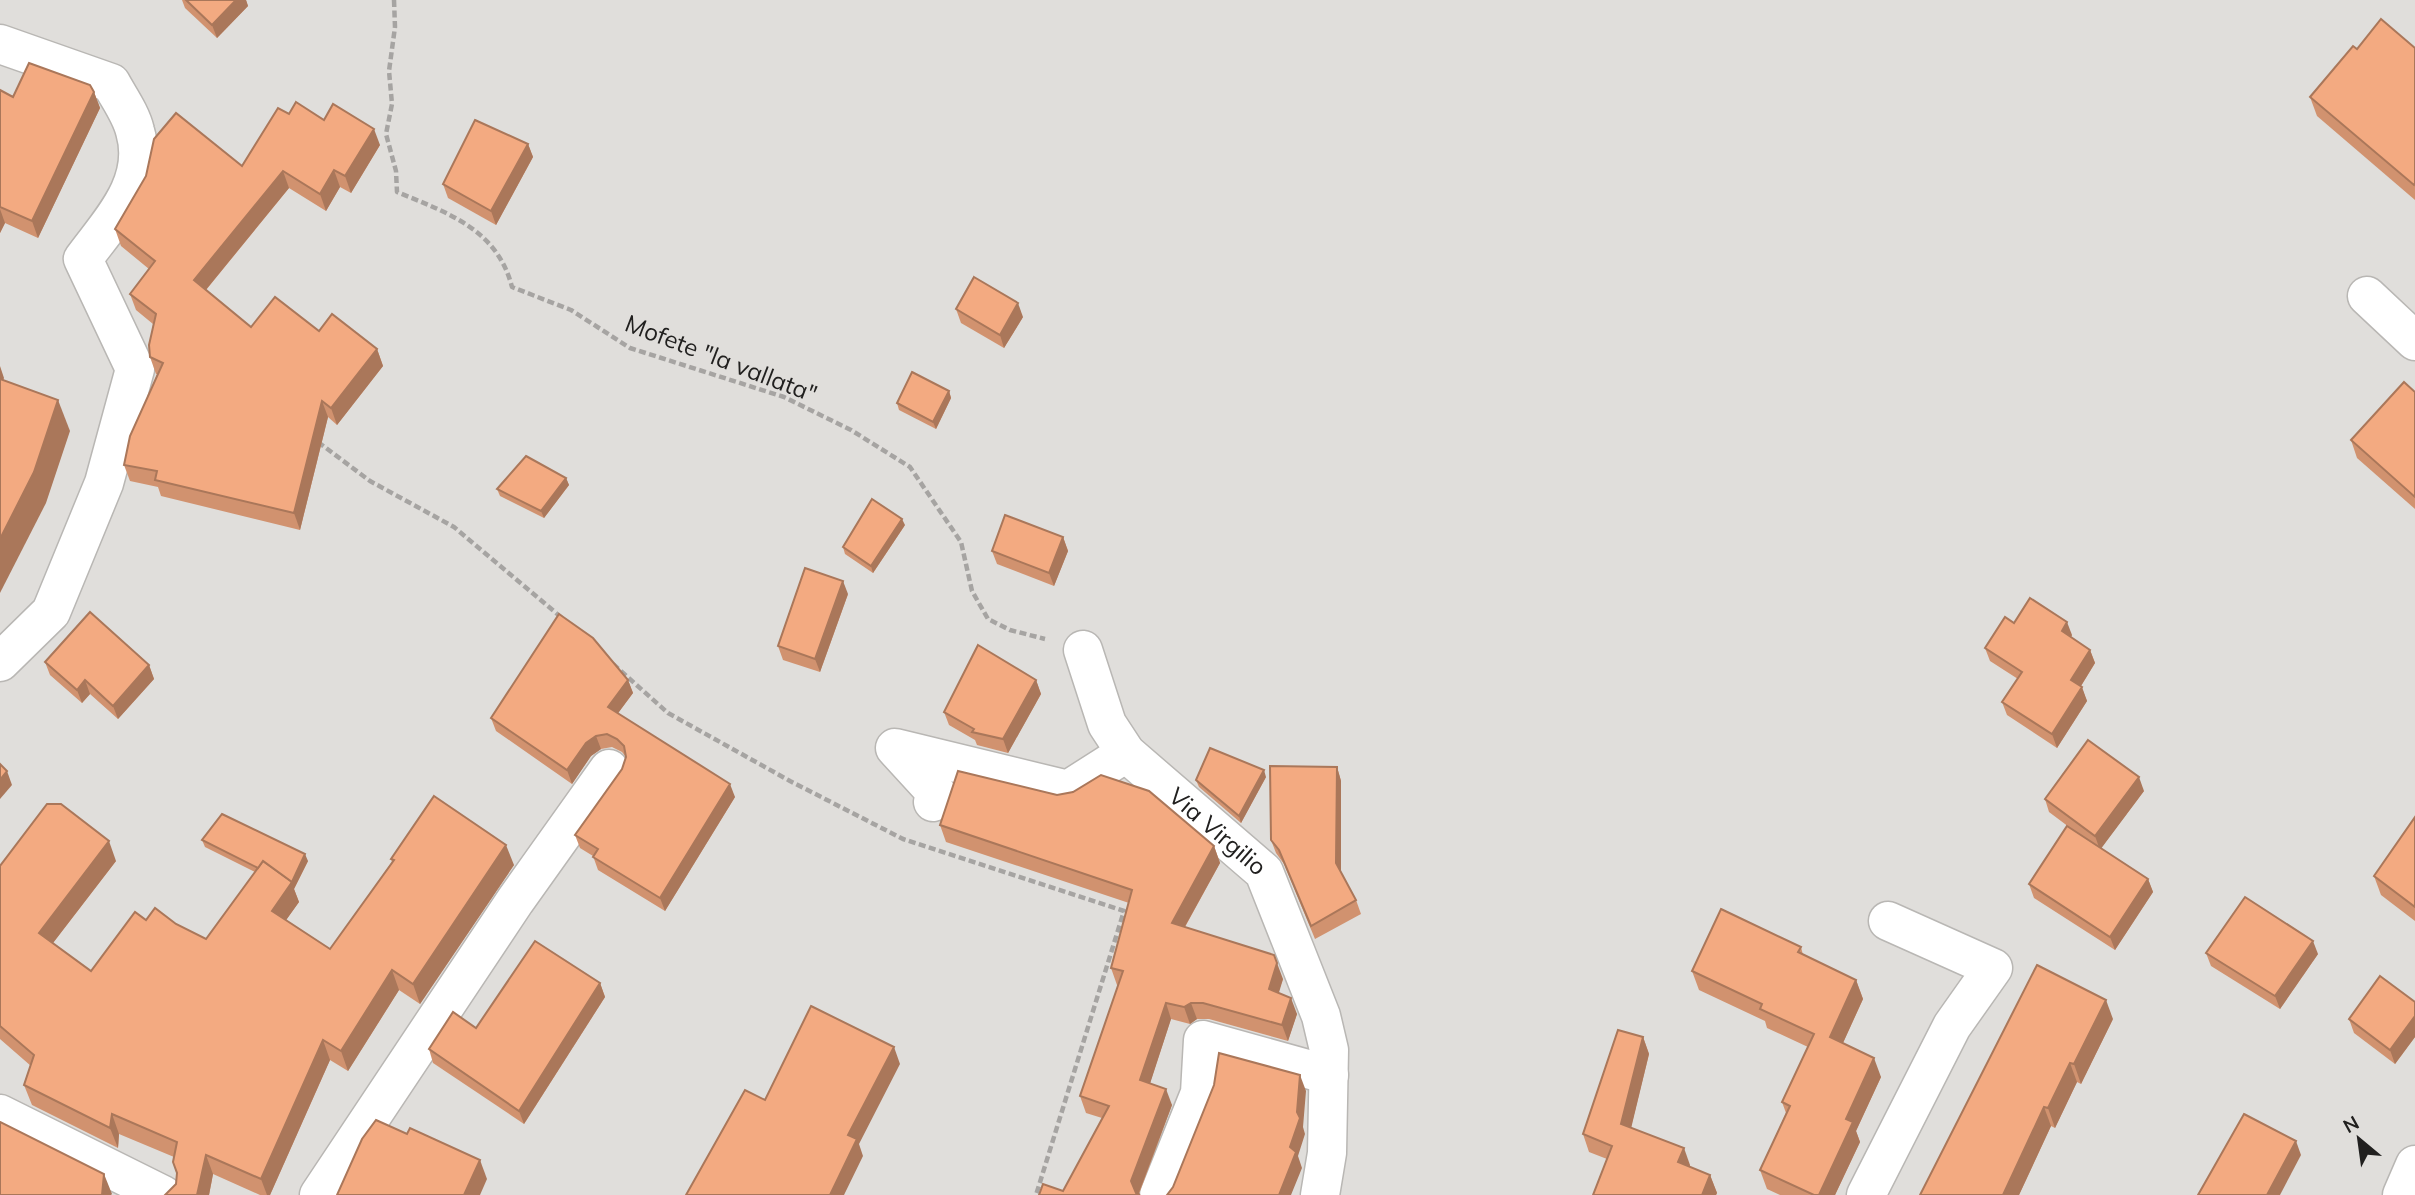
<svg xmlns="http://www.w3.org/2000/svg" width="2415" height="1195" font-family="Mulish,sans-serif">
	<rect width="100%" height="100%" fill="#e0dedb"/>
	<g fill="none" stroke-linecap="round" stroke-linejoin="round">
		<!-- minor casing -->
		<g stroke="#b9b7b4" stroke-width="41">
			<g id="minor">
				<path d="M0 44 111 83C119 98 131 114 135 131 150 182 111 221 83 259L135 369 104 483 51 612 0 662"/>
				<path d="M2367 296 2415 341"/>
				<path id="s1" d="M1083 650 1107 724 1126 753 1264 872 1321 1016 1329 1050 1327 1153 1320 1195"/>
				<path d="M933 802 938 795 895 748 1068 790 1126 753"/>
				<path d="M0 1114 163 1195"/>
				<path d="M319 1195 515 901 609 769"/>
				<path d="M1159 1195 1200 1093 1203 1040 1329 1075"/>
				<path d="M1866 1195 1952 1026 1993 968 1888 921"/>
				<path d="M2402 1195 2415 1165"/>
			</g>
		</g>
		<!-- path -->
		<g stroke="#a6a4a2" stroke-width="4.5" stroke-dasharray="7 3.5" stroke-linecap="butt">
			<path d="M394 0 395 27 389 71 392 104 386 134 396 171 397 192C448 213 497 229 512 287L571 310 630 348 784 397 851 430 910 467 961 542 972 591 988 619 1010 630 1045 639"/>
			<path d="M318 442 370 481 454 527 562 618"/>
			<path d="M613 664 668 713 790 781 903 839 1124 911 1036 1195"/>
		</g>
		<!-- minor -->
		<use href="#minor" stroke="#fff" stroke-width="38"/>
	</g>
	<!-- wall -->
	<g fill="#d1926f">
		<path d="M182 0H246L248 6 217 38 185 8Z"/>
		<path d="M2415 48V200L2317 116 2310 97 2357 49Z"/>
		<path d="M0 90 13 97 94 92 100 108 38 238 5 223 0 233Z"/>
		<path d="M289 114 324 120 380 145 351 193 340 187 326 211 289 188 206 290 251 327 319 331 377 349 383 366 337 425 328 417 300 530 161 496 158 487 130 481 124 465 157 374H156L150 357 153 324 136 310 130 294 149 269 121 246 115 229 242 166Z"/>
		<path d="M528 144 533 157 496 225 448 198 443 184Z"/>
		<path d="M956 309 1023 317 1004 348 961 323Z"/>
		<path d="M949 391 951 398 936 429 899 410 897 403Z"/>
		<path d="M2415 392V509L2357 458 2351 440Z"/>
		<path d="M566 478 569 485 544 518 500 496 497 489Z"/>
		<path d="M905 525 873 573 845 554 843 547Z"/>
		<path d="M1063 537 1068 551 1054 586 997 564 992 551Z"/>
		<path d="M848 594 820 672 783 660 778 646Z"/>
		<path d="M2014 623 2072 635 2071 637 2090 650 2095 663 2081 686 2087 701 2057 748 2007 715 2002 702 2018 679 1990 661 1985 648Z"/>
		<path d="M45 662 149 665 154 679 118 719 90 694 82 703 50 675Z"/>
		<path d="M628 680 633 693 618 713 735 797 665 911 598 870 593 856 580 848 575 835 622 769 626 757 622 752 612 747 601 749 591 756 572 784 496 731 491 718Z"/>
		<path d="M1036 680 1041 694 1008 753 977 745 975 740 949 725 944 712Z"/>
		<path d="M1337 767 1341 781V872L1356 900 1361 914 1315 939 1284 864 1276 853 1271 840Z"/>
		<path d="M1266 777 1241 823 1199 787 1196 780Z"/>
		<path d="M2144 791 2101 848 2148 879 2153 892 2115 950 2034 898 2029 884 2081 836 2049 812 2045 799Z"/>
		<path d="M2415 817V921L2381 895 2374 876Z"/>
		<path d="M940 825 1214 846 1220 863 1185 927 1283 979 1278 993 1297 1014 1288 1041 1209 1019H1197L1190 1024 1171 1019 1150 1083 1172 1105 1139 1194 1063 1191 1102 1118 1086 1113 1080 1096 1119 985H1117L1111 968 1129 903 946 842Z"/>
		<path d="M202 840 308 861 294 889 299 902 286 920 330 949 392 862 391 859 514 865 420 1004 399 990 348 1071 330 1060 270 1195H260L213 1174 209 1195H165L176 1184 177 1175 173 1162 174 1157 119 1134 118 1148 32 1105 24 1085 31 1066 0 1039V866L116 861 53 943 91 971 146 920 176 924 206 939 255 872 205 847Z"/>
		<path d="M1801 947 1803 955 1856 980 1863 999 1843 1043 1881 1077 1856 1131 1860 1142 1835 1195H1780L1767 1189 1760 1170 1786 1113 1782 1102 1808 1047 1767 1028 1765 1021 1699 990 1692 971Z"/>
		<path d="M2206 953 2318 954 2280 1009 2211 966Z"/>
		<path d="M600 983 605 997 524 1124 433 1063 429 1049 476 1028Z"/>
		<path d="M2415 1002V1037L2395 1064 2354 1033 2349 1019Z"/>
		<path d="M2113 1019 2081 1084 2077 1082 2055 1128 2051 1126 2019 1195H1920Z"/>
		<path d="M1643 1037 1649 1054 1631 1127 1690 1165V1167L1710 1175 1717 1193 1716 1195H1593L1607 1159 1589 1152 1583 1134Z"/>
	</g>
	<!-- shaded-wall -->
	<g fill="#aa775a">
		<path d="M236 0H246L248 6 217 38 212 25Z"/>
		<path d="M94 92 100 108 38 238 32 221Z"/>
		<path d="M374 129 380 145 351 193 345 176Z"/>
		<path d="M528 144 533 157 496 225 491 211Z"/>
		<path d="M334 170 340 187 326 211 320 194Z"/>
		<path d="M283 171 289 188 200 297 194 280Z"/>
		<path d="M0 209 5 223 0 233Z"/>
		<path d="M1018 303 1023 317 1004 348 1000 335Z"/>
		<path d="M377 349 383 366 337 425 331 408Z"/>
		<path d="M0 366 4 378 0 388Z"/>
		<path d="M949 391 951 398 936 429 933 422Z"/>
		<path d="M58 400 70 431 46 503 0 593V539Z"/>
		<path d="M322 401 328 417 300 530 294 513Z"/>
		<path d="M566 478 569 485 544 518 541 511Z"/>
		<path d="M902 519 905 525 873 573 871 566Z"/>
		<path d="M1063 537 1068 551 1054 586 1049 573Z"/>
		<path d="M843 581 848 594 820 672 815 659Z"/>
		<path d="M2067 622 2072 635 2067 644 2062 631Z"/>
		<path d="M2090 650 2095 663 2076 694 2071 680Z"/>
		<path d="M149 665 154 679 118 719 113 706Z"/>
		<path d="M85 680 90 694 82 703 77 690Z"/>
		<path d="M628 680 633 693 613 720 608 707Z"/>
		<path d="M1036 680 1041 694 1008 753 1003 739Z"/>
		<path d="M2082 687 2087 701 2057 748 2052 734Z"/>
		<path d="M596 736 601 749 591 756 572 784 567 770 586 743Z"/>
		<path d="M1337 767 1341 781V877L1336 863Z"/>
		<path d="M1264 770 1266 777 1241 823 1239 816Z"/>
		<path d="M7 771 12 785 0 799V780Z"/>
		<path d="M2139 777 2144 791 2100 850 2095 836Z"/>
		<path d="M730 784 735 797 665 911 660 898Z"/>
		<path d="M109 841 116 861 46 952 39 933Z"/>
		<path d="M506 845 514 865 420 1004 413 984Z"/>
		<path d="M1214 846 1220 863 1178 939 1172 923Z"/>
		<path d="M305 854 308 861 294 889 299 902 279 930 272 911Z"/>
		<path d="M2148 879 2153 892 2115 950 2110 937Z"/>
		<path d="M2313 941 2318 954 2280 1009 2275 996Z"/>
		<path d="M1277 963 1283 979 1275 1006 1269 989Z"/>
		<path d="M392 970 399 990 348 1071 341 1051Z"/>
		<path d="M1856 980 1863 999 1837 1056 1830 1037Z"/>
		<path d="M600 983 605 997 524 1124 519 1111Z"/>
		<path d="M1291 998 1297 1014 1288 1041 1282 1025Z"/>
		<path d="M2106 1000 2113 1019 2081 1084 2074 1064Z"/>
		<path d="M1166 1003 1171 1019 1146 1096 1140 1080Z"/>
		<path d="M1191 1003 1197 1019 1190 1024 1184 1007Z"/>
		<path d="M2415 1016V1037L2395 1064 2390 1050Z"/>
		<path d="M1643 1037 1649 1054 1628 1141 1621 1124Z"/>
		<path d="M323 1040 330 1060 270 1195H267L261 1179Z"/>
		<path d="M894 1047 900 1064 859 1144 863 1156 844 1195H830L848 1135Z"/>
		<path d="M1874 1058 1881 1077 1856 1131 1860 1142 1835 1195H1819L1846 1119Z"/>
		<path d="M2070 1063 2077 1082 2055 1128 2048 1108Z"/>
		<path d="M1300 1075 1306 1091 1303 1127 1305 1134 1298 1156 1302 1168 1291 1195H1279L1297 1112Z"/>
		<path d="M1166 1089 1172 1105 1138 1195H1136L1131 1181Z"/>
		<path d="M2044 1107 2051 1126 2019 1195H2003Z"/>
		<path d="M112 1114 119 1134 118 1148 110 1128Z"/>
		<path d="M2296 1141 2301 1155 2280 1195H2267Z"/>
		<path d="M1684 1148 1690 1165 1684 1179 1678 1162Z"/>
		<path d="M206 1155 213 1174 209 1195H197Z"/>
		<path d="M480 1160 487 1179 480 1195H464Z"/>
		<path d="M104 1174 112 1194 111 1195H102Z"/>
		<path d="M1710 1175 1717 1193 1716 1195H1702Z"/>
	</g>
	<!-- building -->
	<g fill="#f3aa81" stroke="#aa775a" stroke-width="2">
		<path d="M186 0H236L212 25Z"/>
		<path d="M2381 19 2415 48V183L2414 185 2310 97 2353 46 2357 49Z"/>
		<path d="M29 63 90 85 94 92 32 221 0 207V90L13 97Z"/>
		<path d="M296 102 324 120 333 104 374 129 345 176 334 170 320 194 283 171 194 280 251 327 275 297 319 331 332 314 377 349 331 408 322 401 294 513 155 480 157 471 124 465 130 436 163 363 150 357 149 345 156 314 130 294 155 261 115 229 146 176 154 139 176 113 242 166 278 108 289 114Z"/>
		<path d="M475 120 528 144 491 211 443 184Z"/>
		<path d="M974 277 1018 303 1000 335 956 309Z"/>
		<path d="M912 372 949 391 933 422 897 403Z"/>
		<path d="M0 379 58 400 34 472 0 539Z"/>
		<path d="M2404 382 2415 392V497L2351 440Z"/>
		<path d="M526 456 566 478 541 511 497 489Z"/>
		<path d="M872 499 902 519 871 566 843 547Z"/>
		<path d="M1005 515 1063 537 1049 573 992 551Z"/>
		<path d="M805 568 843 581 815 659 778 646Z"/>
		<path d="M2030 598 2067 622 2062 631 2090 650 2071 680 2082 687 2052 734 2002 702 2022 672 1985 648 2005 617 2014 623Z"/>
		<path d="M90 612 149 665 113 706 85 680 77 690 45 662Z"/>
		<path d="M559 614 593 638 628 680 608 707 730 784 660 898 593 857 598 849 575 835 622 769 626 757 624 746 617 739 607 734 596 736 586 743 567 770 491 718Z"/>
		<path d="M978 645 1036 680 1003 739 972 732 974 729 944 712Z"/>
		<path d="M2088 740 2139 777 2095 836 2045 799Z"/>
		<path d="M1210 748 1264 770 1239 816 1196 780Z"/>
		<path d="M0 764 7 771 0 780Z"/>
		<path d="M1270 766 1337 767 1336 863 1356 900 1311 926 1279 850 1271 840Z"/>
		<path d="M958 771 1057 795 1073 792 1101 775 1149 791 1214 846 1172 923 1274 955 1277 963 1269 989 1291 998 1282 1025 1203 1003H1191L1184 1007 1166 1003 1140 1080 1166 1089 1131 1181 1136 1193 1140 1195H1039L1043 1184 1063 1191 1109 1106 1080 1096 1123 971 1111 968 1132 890 940 825Z"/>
		<path d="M434 796 506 845 413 984 392 970 341 1051 323 1040 261 1179 206 1155 197 1195H165L176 1184 177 1173 173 1162 177 1142 112 1114 110 1128 24 1085 34 1055 0 1026V866L47 804H61L109 841 39 933 91 971 135 912 146 920 155 908 176 924 206 939 263 861 292 882 272 911 330 949 394 860 391 859Z"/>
		<path d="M222 814 305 854 291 884 292 882 263 861 258 868 202 840Z"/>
		<path d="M2415 817V907L2374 876Z"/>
		<path d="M2067 826 2148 879 2110 937 2029 884Z"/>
		<path d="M2245 897 2313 941 2275 996 2206 953Z"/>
		<path d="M1721 909 1801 947 1798 952 1856 980 1830 1037 1874 1058 1846 1119 1853 1122 1819 1195H1814L1760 1170 1790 1106 1782 1102 1814 1034 1760 1009 1762 1004 1692 971Z"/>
		<path d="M535 941 600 983 519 1111 429 1049 453 1012 476 1028Z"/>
		<path d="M2037 965 2106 1000 2074 1064 2070 1063 2048 1108 2044 1107 2003 1195H1920Z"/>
		<path d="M2380 976 2415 1002V1016L2390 1050 2349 1019Z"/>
		<path d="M811 1006 894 1047 848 1135 857 1139 830 1195H686L745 1090 765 1100Z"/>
		<path d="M1618 1030 1643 1037 1621 1124 1684 1148 1678 1162 1710 1175 1702 1195H1593L1612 1146 1583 1134Z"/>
		<path d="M1219 1053 1300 1075 1297 1112 1300 1118 1290 1147 1296 1152 1279 1195H1167L1173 1187 1214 1085Z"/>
		<path d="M2244 1114 2296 1141 2267 1195H2198Z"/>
		<path d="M376 1120 407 1134 410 1128 480 1160 464 1195H337L362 1139Z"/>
		<path d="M0 1122 104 1174 102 1195H0Z"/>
	</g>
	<g text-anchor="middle" stroke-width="5" stroke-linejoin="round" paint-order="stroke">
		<!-- street labels -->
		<g font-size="24" fill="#21201f" stroke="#e0dedb">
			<text transform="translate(721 359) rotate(21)" y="8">Mofete "la vallata"</text>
			<text dy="8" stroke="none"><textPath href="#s1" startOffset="233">Via Virgilio</textPath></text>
		</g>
	</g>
	<!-- north arrow -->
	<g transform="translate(2359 1139) rotate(331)" stroke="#e0dedb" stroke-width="5" paint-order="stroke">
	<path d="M0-5L12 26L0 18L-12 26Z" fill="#21201f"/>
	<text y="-10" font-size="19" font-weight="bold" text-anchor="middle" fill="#21201f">N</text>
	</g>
</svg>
